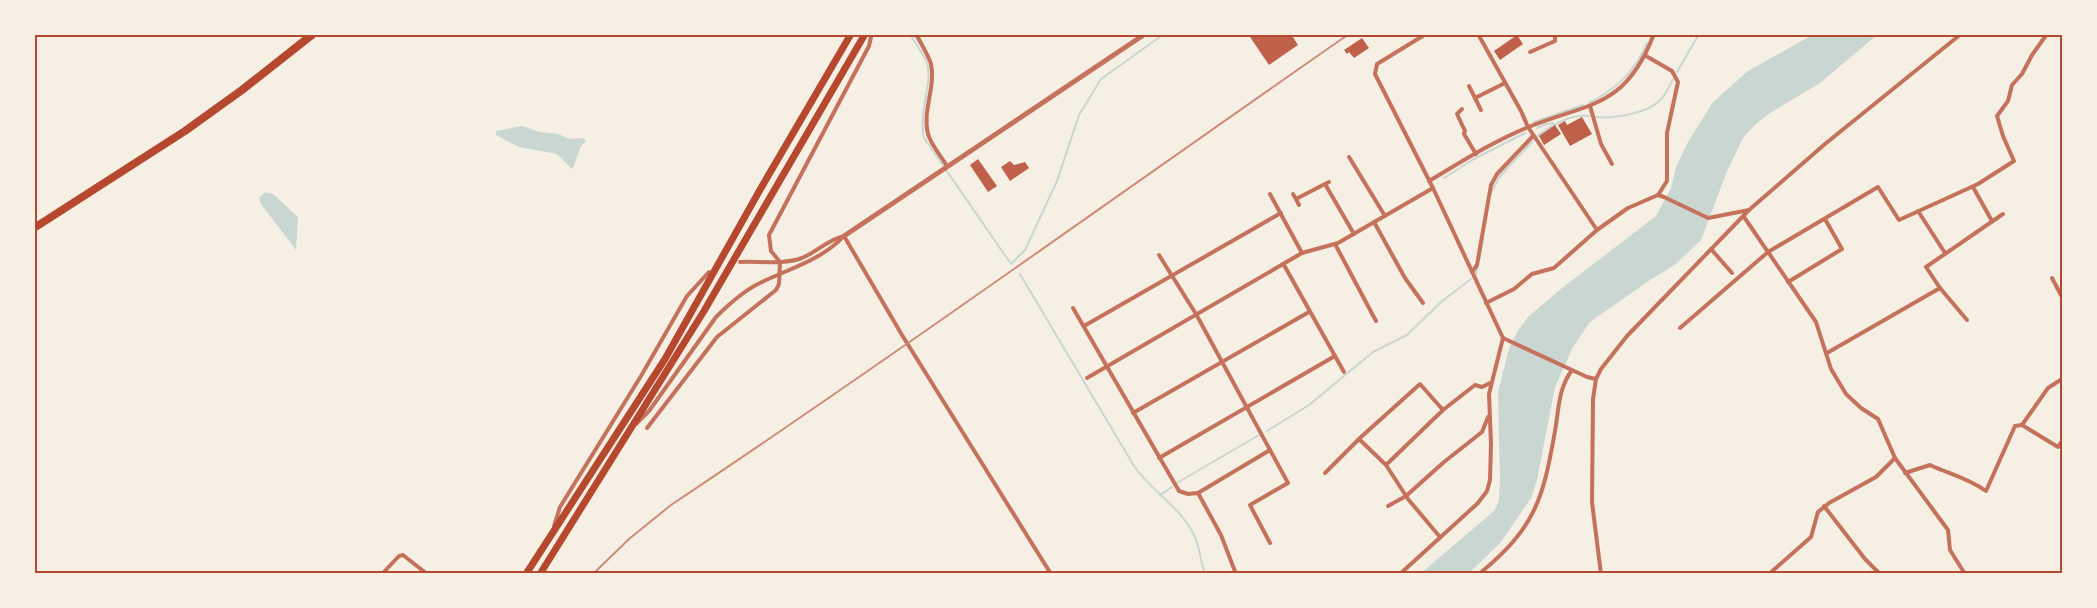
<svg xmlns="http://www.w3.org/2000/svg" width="2097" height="608" font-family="Cabin,sans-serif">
	<rect width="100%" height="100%" fill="#f6efe4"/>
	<!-- water -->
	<g fill="#c9d6d2">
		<path d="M1812 35H1877L1820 83 1770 113 1756 124 1743 138 1727 171 1701 240 1676 264 1650 280 1590 322 1573 347 1555 387 1537 480 1531 498 1501 542 1469 573 1420 574 1495 510 1499 500 1500 479 1498 392 1509 349 1517 332 1528 317 1562 288 1656 216 1671 188 1676 167 1688 142 1713 102 1748 71Z"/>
		<path d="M522 126 540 132 558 134 570 139 583 138 586 141 581 146 573 168 572 169 557 154 519 147 496 135V131Z"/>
		<path d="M265 192 273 194 298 217 296 250 261 204 259 198Z"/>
	</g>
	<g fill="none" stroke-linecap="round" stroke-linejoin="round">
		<!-- stream -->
		<g stroke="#c9d6d2" stroke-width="2">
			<path d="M910 34C915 44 923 52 927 63 933 82 918 114 924 138L1011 264 1025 250 1057 181 1079 115 1101 79 1164 34"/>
			<path d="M1677 72 1699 34"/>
			<path d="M1589 103C1616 89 1635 72 1647 43"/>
			<path d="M1596 117C1612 119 1649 113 1660 100 1666 95 1669 86 1673 80"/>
			<path d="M1534 122 1583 105"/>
			<path d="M1537 128 1546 124 1553 123"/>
			<path d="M1537 136C1554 124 1570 114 1590 116"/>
			<path d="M1444 178 1474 159 1525 133"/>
			<path d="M1491 193 1500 176 1532 142"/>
			<path d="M1020 274 1134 466C1151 491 1179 506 1193 533 1200 546 1200 560 1205 574"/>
			<path d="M1476 274 1483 240"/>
			<path d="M1267 431 1309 405 1373 352 1407 335 1441 302 1471 279"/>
			<path d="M1177 483 1259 435"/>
			<path d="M1160 495 1172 487"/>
		</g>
	</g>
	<!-- building -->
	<g fill="#bf614a">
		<path d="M1248 34H1291L1298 45 1269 65Z"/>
		<path d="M1517 35 1523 44 1500 60 1494 51Z"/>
		<path d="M1362 38 1369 48 1354 58 1349 52 1347 54 1344 50Z"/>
		<path d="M1582 117 1592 134 1570 146 1558 125 1565 121 1567 125Z"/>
		<path d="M1555 125 1561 134 1544 145 1539 136Z"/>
		<path d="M978 159 997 186 988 192 970 165Z"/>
		<path d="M1010 161 1014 165 1025 162 1029 168 1010 181 1001 167Z"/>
	</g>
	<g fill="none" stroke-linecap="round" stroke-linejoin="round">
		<!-- minor -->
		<g stroke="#c5725c" stroke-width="4">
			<path d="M916 34C921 44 928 54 931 64 936 87 922 111 928 134 931 145 941 156 947 166"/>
			<path d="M1426 34 1377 64 1375 74 1433 188 1503 338 1587 377 1596 379"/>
			<path d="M1478 34 1521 111 1528 127 1597 230"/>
			<path d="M1530 52 1555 41V34"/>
			<path d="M1646 56 1672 71 1678 82 1667 133V181L1658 195"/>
			<path d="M1469 86 1475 98 1505 83"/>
			<path d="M1475 98 1481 110"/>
			<path d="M1590 106 1601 144 1612 164"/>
			<path d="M1462 109 1457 114 1465 131 1464 134 1476 154"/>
			<path d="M1349 157 1385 216"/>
			<path d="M1429 181C1461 162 1492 142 1526 128 1590 102 1625 109 1654 34"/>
			<path d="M1329 182 1325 184 1354 234"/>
			<path d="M1973 187 1992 221"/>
			<path d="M1270 194 1302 253"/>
			<path d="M1293 194 1296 199 1325 184"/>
			<path d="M1296 199 1299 205"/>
			<path d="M1918 211 1945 253"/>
			<path d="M1744 217 1816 322 1831 369 1846 394 1861 408 1878 419 1895 458 1948 530 1950 550 1965 574"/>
			<path d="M1374 222 1405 278 1423 303"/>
			<path d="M844 236 902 335 1051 574"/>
			<path d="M1335 244 1376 321"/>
			<path d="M1711 249 1732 273"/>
			<path d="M1159 255 1196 314 1288 483 1250 505 1270 543"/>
			<path d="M740 262C759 261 783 265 802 258 817 252 827 240 844 236"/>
			<path d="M1284 265 1344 372"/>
			<path d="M1472 272 1477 265 1491 185 1497 174 1533 136"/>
			<path d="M2052 278 2062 297"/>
			<path d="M1788 282 1842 249 1825 219"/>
			<path d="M1940 288 1967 320"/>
			<path d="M1486 303 1514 289 1532 274 1554 268 1597 230 1628 208 1658 195 1664 197 1708 218 1749 210"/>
			<path d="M1073 308 1179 491 1188 494 1198 493 1221 535 1236 574"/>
			<path d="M1084 326 1281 213"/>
			<path d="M1680 328 1768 252 1878 187 1899 220 1978 184 2014 161 2003 136 1997 116 2008 101 2012 85 2022 74 2032 55 2047 34"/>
			<path d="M1827 353 1940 288 1926 267 2003 214"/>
			<path d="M1087 378 1302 253 1338 243 1433 188"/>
			<path d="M2062 379 2048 388 2022 425 2058 447 2062 441"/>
			<path d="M1133 413 1309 312"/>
			<path d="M636 424 649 411 716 317C729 304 743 291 760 283 788 269 822 260 844 236"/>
			<path d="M647 428 717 337 776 290 779 284 780 262 771 251 769 235 869 46 871 37 869 34"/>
			<path d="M1359 439 1386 465"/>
			<path d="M1159 458 1335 356"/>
			<path d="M1325 473 1361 437 1420 384 1443 410"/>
			<path d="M1905 473 1930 465C1949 474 1968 478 1986 491L2015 426 2022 425"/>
			<path d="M1198 493 1270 450"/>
			<path d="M1388 506 1406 496 1444 462 1482 432 1488 417"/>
			<path d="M1824 506 1865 559 1880 574"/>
			<path d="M554 526 560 507 641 376 687 296 709 272"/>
			<path d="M1440 537 1408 499 1386 465 1443 410 1475 385 1482 387 1490 383"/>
			<path d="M382 574 399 556 403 555 427 574"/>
			<path d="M1400 574 1478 503 1487 491 1490 480 1491 444 1489 394 1503 338"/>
			<path d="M1479 574C1535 528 1543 500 1555 431 1559 409 1558 389 1572 370"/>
			<path d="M1601 574 1592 502 1593 399 1596 379 1601 369 1627 336 1749 210 1825 144 1961 34"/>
			<path d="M1769 574 1811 537 1818 512 1829 503 1876 477 1895 458"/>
		</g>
		<!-- tertiary -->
		<path stroke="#c5725c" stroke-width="5" d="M844 236C944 168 1045 102 1145 34"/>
		<!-- trunk -->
		<g stroke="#b5482f" stroke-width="7">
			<path d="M526 574 665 359 761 188 851 34"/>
			<path d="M540 574 704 311 865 34"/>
		</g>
		<!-- motorway -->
		<path stroke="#b5482f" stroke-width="8" d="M34 228 185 131 242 90 313 34"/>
		<!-- rail -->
		<path stroke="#cf8b77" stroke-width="2" d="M593 574 629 539 671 505C900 352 1123 191 1349 34"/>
	</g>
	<!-- border -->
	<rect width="2097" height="608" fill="none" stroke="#f6efe4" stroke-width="72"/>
	<rect x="36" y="36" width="2025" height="536" fill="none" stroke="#b5482f" stroke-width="2"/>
</svg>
